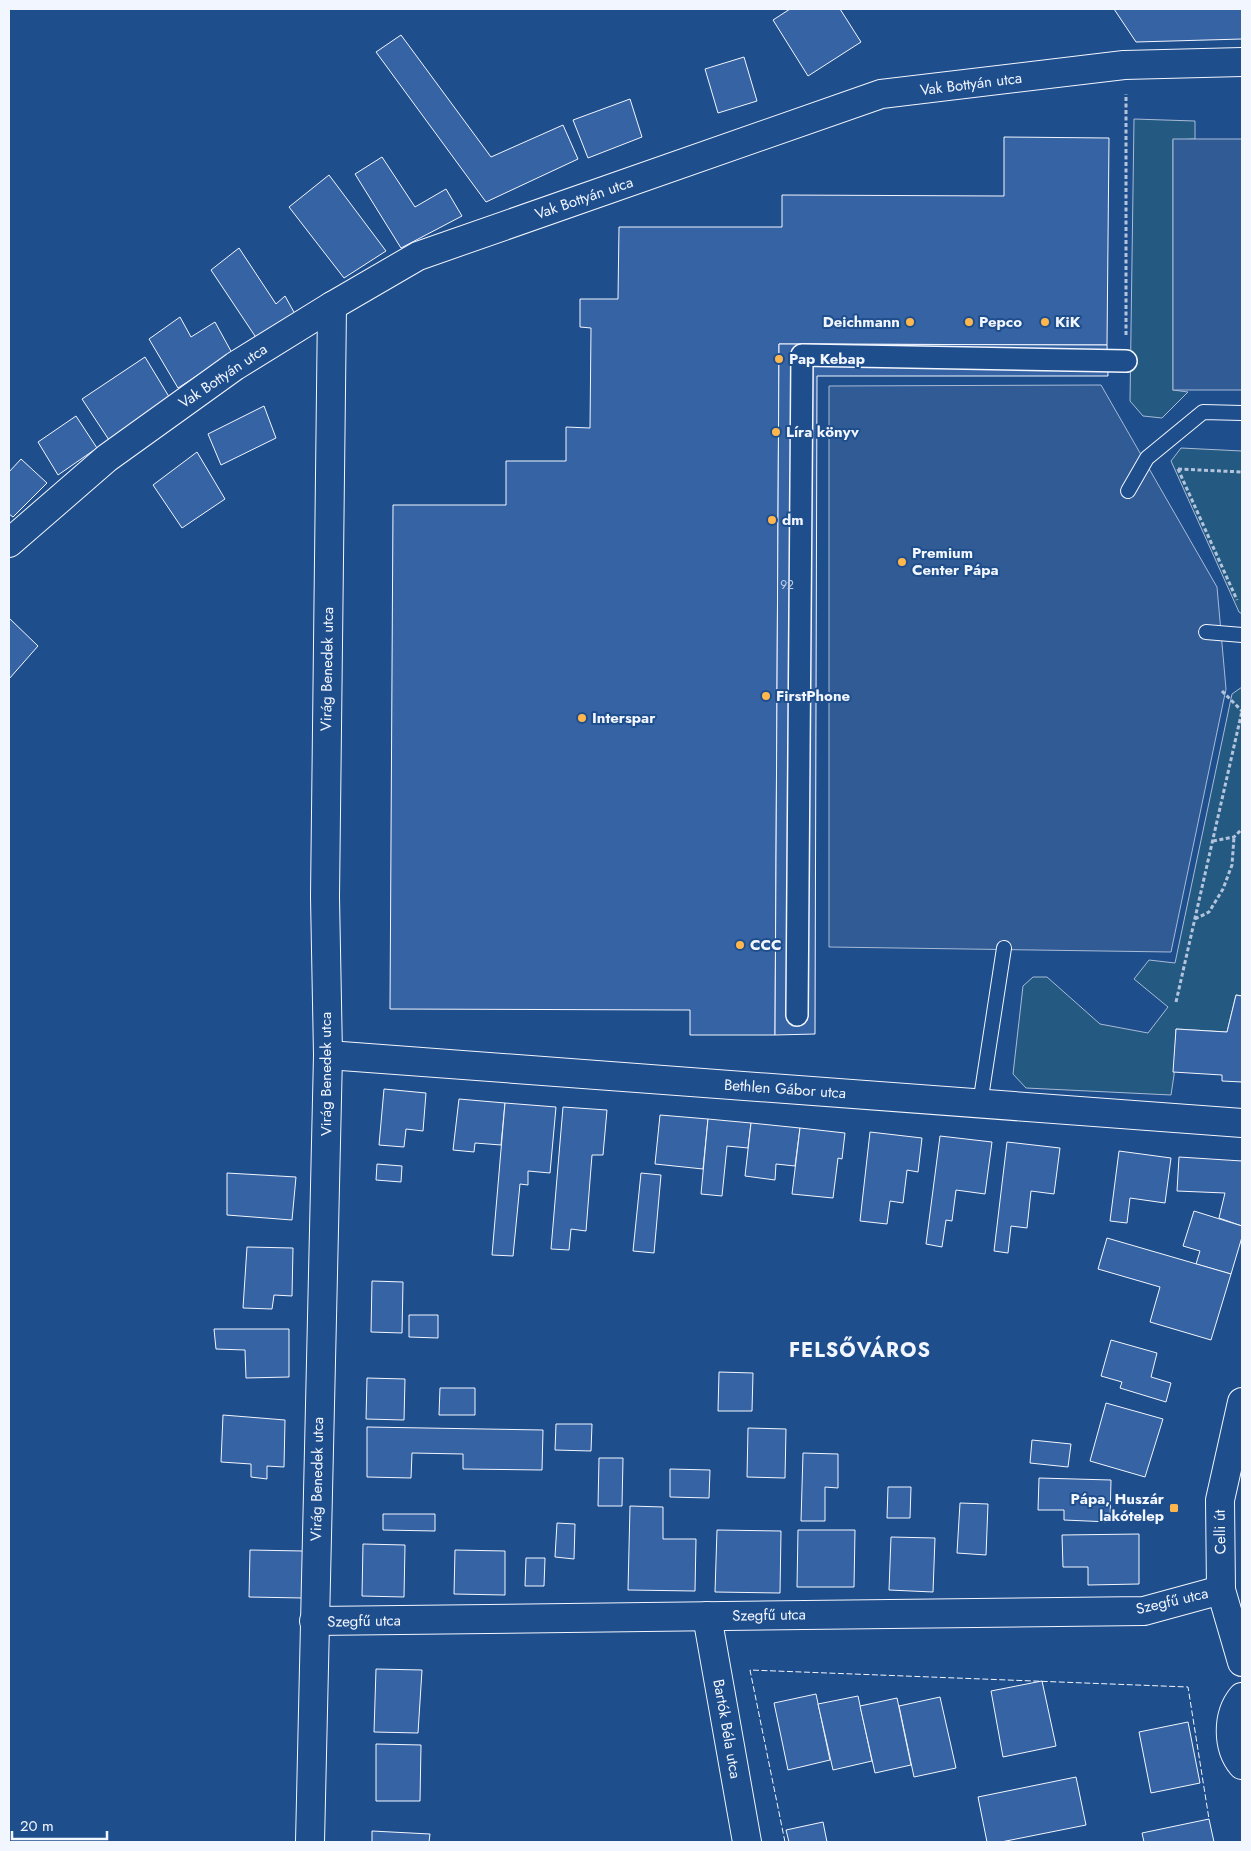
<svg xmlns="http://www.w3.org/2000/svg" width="1251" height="1851" font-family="Jost,sans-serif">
	<rect width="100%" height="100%" fill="#1f4e8c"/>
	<!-- green -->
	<g fill="#245a82" stroke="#a8bbd7">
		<path d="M1134 119 1195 121V139L1173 140V390L1188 392 1162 418 1143 416 1130 401Z"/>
		<path d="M1181 448 1242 451V614L1239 612 1171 461Z"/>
		<path d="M1242 687V996L1236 995 1227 1032 1176 1029 1174 1075 1171 1095 1026 1088 1013 1074 1023 986 1033 977H1047L1100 1024 1148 1033 1168 1007 1134 979 1149 960 1175 963 1232 694Z"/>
	</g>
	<!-- parking -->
	<g fill="#305b95" stroke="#a8bbd7">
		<rect x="1173" y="139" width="69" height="251"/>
		<path d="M1101 385 1217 587 1226 689 1171 952 829 947V386Z"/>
	</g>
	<!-- building -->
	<g fill="#3563a3" stroke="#f2f6ff">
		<path d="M790 9H840L861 42 808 76 773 20Z"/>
		<path d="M1114 9H1242V39L1136 42Z"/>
		<path d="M401 35 491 157 563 125 578 159 486 202 376 52Z"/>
		<path d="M744 57 757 101 718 113 705 69Z"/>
		<path d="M630 99 642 137 588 158 573 120Z"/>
		<path d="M1004 137 1109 138 1107 345 779 344 775 1035H690V1010L390 1009 393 505H506V461H566V427L590 428 591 328 580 327V299H618L619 227H782V195L1004 196Z"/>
		<path d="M382 157 415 207 446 189 462 216 401 248 355 174Z"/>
		<path d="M329 175 386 251 344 278 289 207Z"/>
		<path d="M239 248 276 304 285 296 295 314 257 339 211 270Z"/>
		<path d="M180 317 191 337 215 322 232 353 178 388 149 339Z"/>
		<path d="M779 344 1107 345 1108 376H817L815 1034 775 1035Z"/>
		<path d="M145 357 171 400 109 440 82 399Z"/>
		<path d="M264 406 276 438 221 465 208 434Z"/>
		<path d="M76 416 97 448 58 475 38 442Z"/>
		<path d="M197 452 225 499 182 528 153 485Z"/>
		<path d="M21 459 47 483 13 517 9 514V472Z"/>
		<path d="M9 618 38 646 9 679Z"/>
		<path d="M1242 994V1082L1222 1081V1075L1173 1072 1176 1029 1227 1032 1236 995 1242 996Z"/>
		<path d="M384 1089 426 1093 423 1131 406 1129 404 1147 379 1145Z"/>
		<path d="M459 1099 505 1103 501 1145 475 1143 474 1152 453 1150Z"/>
		<path d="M505 1103 556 1107 550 1173 528 1171V1185L520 1184 513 1256 492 1255Z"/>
		<path d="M563 1107 607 1110 603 1155H592L586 1231 571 1229 569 1250 551 1249Z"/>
		<path d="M660 1115 708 1119 703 1169 655 1164Z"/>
		<path d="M708 1119 751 1123 748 1148 727 1146 722 1196 701 1194Z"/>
		<path d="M751 1123 800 1128 795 1166 776 1164 775 1180 745 1176Z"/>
		<path d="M800 1128 845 1133 842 1159 838 1158 833 1198 792 1194Z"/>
		<path d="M870 1132 922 1138 918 1172 907 1170 903 1203 890 1201 887 1224 860 1221Z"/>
		<path d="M940 1136 992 1142 985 1194 956 1190 952 1221 946 1220 942 1247 926 1244Z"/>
		<path d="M1007 1142 1060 1148 1054 1194 1031 1191 1027 1228 1011 1226 1008 1253 994 1251Z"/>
		<path d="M1119 1151 1171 1158 1165 1203 1130 1198 1127 1223 1110 1221Z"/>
		<path d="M1179 1157 1242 1161V1226L1219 1218 1225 1193 1177 1191Z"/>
		<path d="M377 1164 402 1166 401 1182 376 1180Z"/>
		<path d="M227 1173 296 1177 292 1220 227 1215Z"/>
		<path d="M641 1173 661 1175 654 1253 633 1251Z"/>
		<path d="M1194 1211 1242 1226V1237L1231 1274 1196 1264 1200 1251 1183 1246Z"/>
		<path d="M1107 1238 1231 1274 1211 1340 1150 1322 1160 1287 1098 1269Z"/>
		<path d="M247 1247 293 1248 292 1296 274 1295 272 1309 243 1308Z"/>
		<path d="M372 1281 403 1282 402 1333 371 1332Z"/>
		<path d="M409 1315H438V1338L409 1337Z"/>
		<path d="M214 1329H289V1377L246 1378 245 1350 216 1349Z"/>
		<path d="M1111 1340 1157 1353 1151 1377 1171 1383 1166 1402 1120 1388 1122 1382 1101 1376Z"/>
		<path d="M719 1372 753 1373 752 1411H718Z"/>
		<path d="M367 1378 405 1379 404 1420 366 1419Z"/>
		<path d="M440 1388H475V1415H439Z"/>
		<path d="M1106 1403 1163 1419 1145 1477 1090 1461Z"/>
		<path d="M223 1415 285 1420 284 1467 267 1466V1479L251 1477V1464L221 1462Z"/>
		<path d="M556 1424H592L591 1451 555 1450Z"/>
		<path d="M367 1427 543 1430 542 1470 463 1469V1454L412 1453 411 1478 367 1477Z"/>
		<path d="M748 1428 786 1429 785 1478 747 1477Z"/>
		<path d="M1032 1440 1071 1444 1068 1467 1030 1463Z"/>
		<path d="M803 1453 838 1454V1488L825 1487V1521H801Z"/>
		<path d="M599 1458H623L622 1506H598Z"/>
		<path d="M670 1469 710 1470 709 1498 670 1497Z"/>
		<path d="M1039 1478 1111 1480 1110 1522 1064 1520V1510H1038Z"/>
		<path d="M888 1487H911L910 1518H887Z"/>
		<path d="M960 1503 988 1504 986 1555 957 1553Z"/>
		<path d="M630 1506 663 1507V1539H696L695 1591 628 1590Z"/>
		<path d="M383 1514H435V1531L383 1530Z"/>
		<path d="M557 1523 575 1524 574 1559 555 1557Z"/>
		<path d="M717 1530 781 1531 780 1593 715 1592Z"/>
		<path d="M798 1530H855L854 1587H797Z"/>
		<path d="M1139 1534V1584L1088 1585V1567H1063L1062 1535Z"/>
		<path d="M891 1537 935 1538 933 1592 889 1590Z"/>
		<path d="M363 1544 405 1545 404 1597 362 1596Z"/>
		<path d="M250 1550 303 1551V1598L249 1597Z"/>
		<path d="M455 1550 505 1551V1595L454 1594Z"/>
		<path d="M526 1558H545L544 1586H525Z"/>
		<path d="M376 1669 422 1670 418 1733 374 1732Z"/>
		<path d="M1042 1681 1056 1746 1003 1757 991 1691Z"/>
		<path d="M816 1694 830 1760 788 1770 774 1703Z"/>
		<path d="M858 1696 872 1761 833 1770 818 1704Z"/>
		<path d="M940 1697 956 1768 914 1777 899 1706Z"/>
		<path d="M897 1698 911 1765 875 1773 860 1706Z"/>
		<path d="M1188 1722 1200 1783 1151 1793 1139 1732Z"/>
		<path d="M376 1744 421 1745 420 1801H376Z"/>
		<path d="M1076 1777 1086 1825 1001 1842H987L978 1797Z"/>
		<path d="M1209 1819 1214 1842H1144L1142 1833Z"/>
		<path d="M823 1822 827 1842H789L786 1830Z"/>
		<path d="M372 1831 430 1834 429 1842H372Z"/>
	</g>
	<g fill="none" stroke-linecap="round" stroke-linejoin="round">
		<!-- service casing -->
		<g stroke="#f2f6ff" stroke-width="16">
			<g id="service">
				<path d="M1128 491 1147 458 1203 412 1242 413"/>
				<path d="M1206 632 1242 635"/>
				<path d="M980 1104 1004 948"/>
			</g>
		</g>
		<!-- pedestrian casing -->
		<g stroke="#f2f6ff" stroke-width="24">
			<path id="pedestrian" d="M797 1015 802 355 1126 361"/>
		</g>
		<!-- minor casing -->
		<g stroke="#f2f6ff" stroke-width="30">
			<g id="minor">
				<path d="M9 543 107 458 235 366 332 306 418 256 881 94 1124 65 1242 62"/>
				<path d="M328 1055 1242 1123"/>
				<path d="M707 1616 747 1842"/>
				<path d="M314 1621 1144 1611 1221 1590"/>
				<path d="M310 1842 328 1055 325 897 332 306"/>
			</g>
		</g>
		<!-- tertiary casing -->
		<g stroke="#f2f6ff" stroke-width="30">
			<g id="tertiary">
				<path d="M1242 1402 1220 1500 1221 1590 1242 1662"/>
				<path d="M1242 1697C1227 1715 1227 1747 1242 1765"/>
			</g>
		</g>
		<!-- path -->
		<g stroke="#b3c4dc" stroke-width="3" stroke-dasharray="4 2.5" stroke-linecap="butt">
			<path d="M1126 335V94"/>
			<path d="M1178 469 1237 600"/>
			<path d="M1178 469 1242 472"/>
			<path d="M1222 691 1242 711"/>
			<path d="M1213 841 1234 837 1242 829"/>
			<path d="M1195 919 1209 912 1223 889 1232 865 1234 837"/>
			<path d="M1176 1002 1242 711"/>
		</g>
		<!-- service -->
		<use href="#service" stroke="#1f4e8c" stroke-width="14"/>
		<!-- pedestrian -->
		<use href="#pedestrian" stroke="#1f4e8c" stroke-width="21"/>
		<!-- minor -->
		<use href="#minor" stroke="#1f4e8c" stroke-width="28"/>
		<!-- tertiary -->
		<use href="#tertiary" stroke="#1f4e8c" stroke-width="28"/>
		<!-- fence -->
		<path stroke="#f2f6ff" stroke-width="1" stroke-dasharray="6 2.5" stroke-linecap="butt" d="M785 1842 750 1670 1188 1687 1209 1819"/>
	</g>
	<!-- markers -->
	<g fill="#ffb74d" stroke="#1f4e8c" stroke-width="2">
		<circle cx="910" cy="322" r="5"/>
		<circle cx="969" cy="322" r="5"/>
		<circle cx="1045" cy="322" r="5"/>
		<circle cx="779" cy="359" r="5"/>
		<circle cx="776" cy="432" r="5"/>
		<circle cx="772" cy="520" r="5"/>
		<circle cx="902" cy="562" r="5"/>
		<circle cx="766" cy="696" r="5"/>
		<circle cx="582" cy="718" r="5"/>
		<circle cx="740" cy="945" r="5"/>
		<rect x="1169" y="1503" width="10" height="10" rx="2.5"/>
	</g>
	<g text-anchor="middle" stroke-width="4" stroke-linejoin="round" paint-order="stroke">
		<!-- number labels -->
		<g font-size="12" fill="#c3d1e8">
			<text x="787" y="589">92</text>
		</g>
		<!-- street labels -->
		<g font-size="15" fill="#f2f6ff" stroke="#1f4e8c">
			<text transform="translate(971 84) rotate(-7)" y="5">Vak Bottyán utca</text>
			<text transform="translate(584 198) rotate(-19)" y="5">Vak Bottyán utca</text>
			<text transform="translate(223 376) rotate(-34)" y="5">Vak Bottyán utca</text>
			<text transform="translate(327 669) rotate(-89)" y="5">Virág Benedek utca</text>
			<text transform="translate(326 1074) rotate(-90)" y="5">Virág Benedek utca</text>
			<text transform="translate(785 1089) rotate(4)" y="5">Bethlen Gábor utca</text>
			<text transform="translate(317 1479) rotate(-89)" y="5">Virág Benedek utca</text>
			<text transform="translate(1220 1532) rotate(-91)" y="5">Celli út</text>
			<text transform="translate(1172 1601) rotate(-13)" y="5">Szegfű utca</text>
			<text transform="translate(769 1615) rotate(-1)" y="5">Szegfű utca</text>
			<text transform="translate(364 1621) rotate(-1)" y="5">Szegfű utca</text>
			<text transform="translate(727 1729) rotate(80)" y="5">Bartók Béla utca</text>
		</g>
		<!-- poi labels -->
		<g font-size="15" font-weight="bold" fill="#f2f6ff" stroke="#1f4e8c" text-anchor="start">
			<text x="900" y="327" text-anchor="end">Deichmann</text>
			<text x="979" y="327">Pepco</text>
			<text x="1055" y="327">KiK</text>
			<text x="789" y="364">Pap Kebap</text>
			<text x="786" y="437">Líra könyv</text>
			<text x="782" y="525">dm</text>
			<text x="912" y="558">Premium<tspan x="912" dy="17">Center Pápa</tspan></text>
			<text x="776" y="701">FirstPhone</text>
			<text x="592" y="723">Interspar</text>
			<text x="750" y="950">CCC</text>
			<text x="1164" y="1504" text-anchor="end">Pápa, Huszár<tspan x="1164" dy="17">lakótelep</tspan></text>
		</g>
		<!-- district labels -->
		<g font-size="20" font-weight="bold" letter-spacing="1" fill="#f2f6ff" stroke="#1f4e8c">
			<text x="860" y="1357">FELSŐVÁROS</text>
		</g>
	</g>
	<!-- border -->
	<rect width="1251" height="1851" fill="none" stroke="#f2f6ff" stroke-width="20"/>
	<!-- scale -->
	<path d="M12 1831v8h95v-8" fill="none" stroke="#f2f6ff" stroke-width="2.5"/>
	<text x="20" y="1831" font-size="15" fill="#f2f6ff" stroke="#1f4e8c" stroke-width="4" paint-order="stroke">20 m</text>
</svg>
